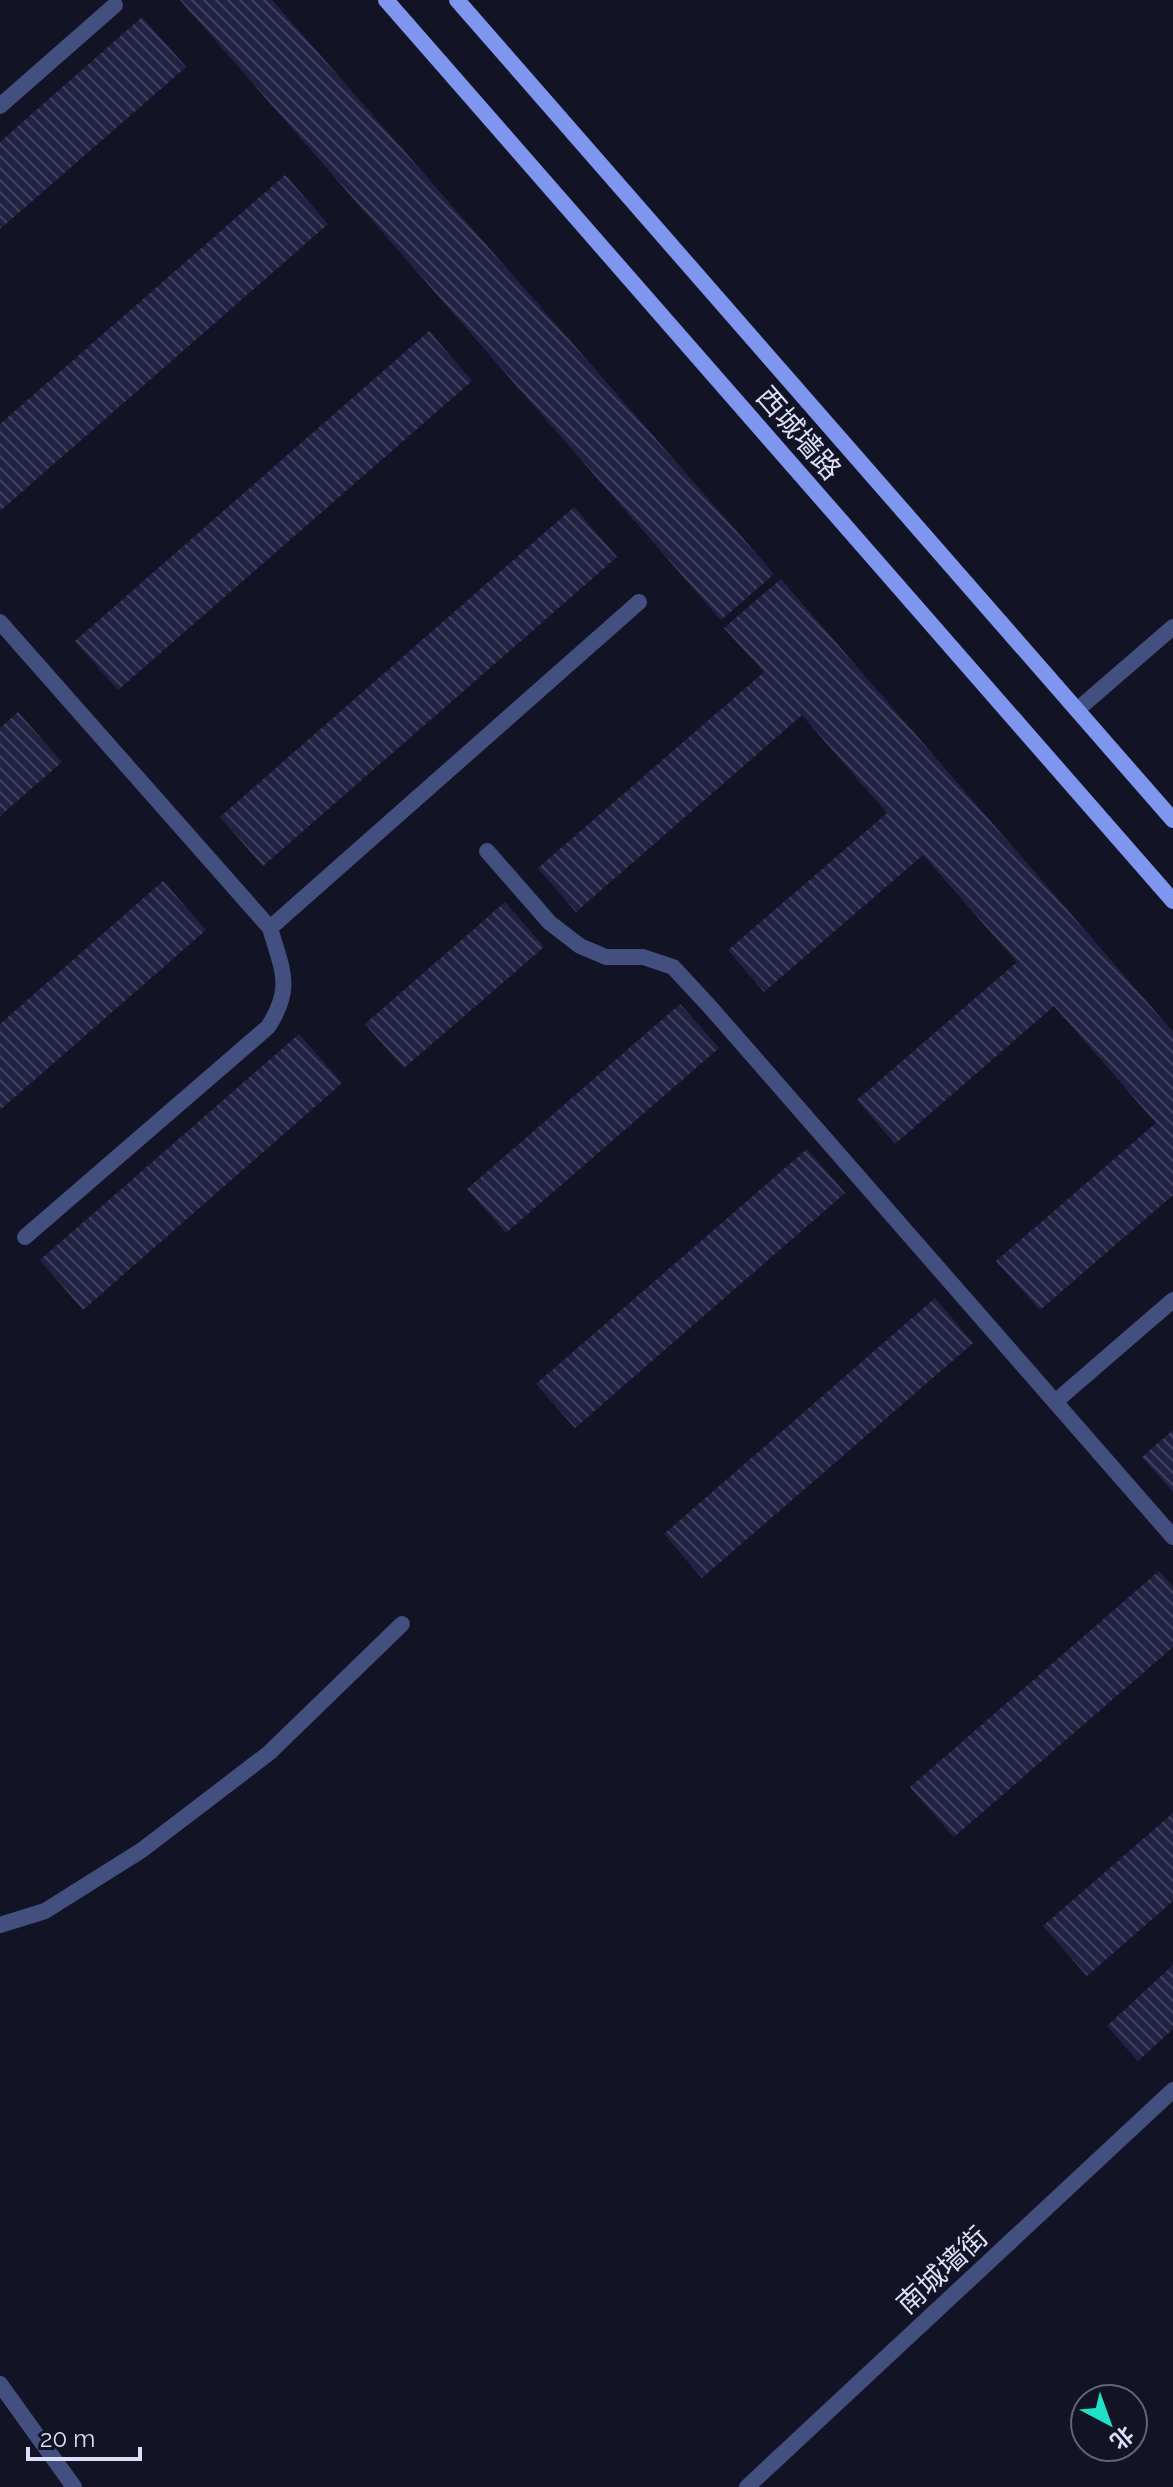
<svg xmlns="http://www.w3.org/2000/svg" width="1173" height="2487" font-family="Raleway,'Noto Sans SC',sans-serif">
	<defs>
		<pattern id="building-back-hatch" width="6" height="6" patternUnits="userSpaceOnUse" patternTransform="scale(2)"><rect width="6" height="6" fill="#212243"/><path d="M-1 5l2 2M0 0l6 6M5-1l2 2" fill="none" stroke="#41425f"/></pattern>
	</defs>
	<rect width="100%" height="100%" fill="#121425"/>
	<!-- building -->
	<g fill="url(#building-back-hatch)">
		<path d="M180 0H272L774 574 721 620Z"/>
		<path d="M142 17 186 67 0 229V142Z"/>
		<path d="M285 175 328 224 0 511V424Z"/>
		<path d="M429 331 472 381 118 690 75 641Z"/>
		<path d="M574 507 617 557 263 866 220 817Z"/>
		<path d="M781 579 1173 1032V1195L1040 1310 996 1261 1156 1123 1054 1006 895 1144 857 1100 1017 962 923 855 764 992 728 950 887 813 802 715 576 912 538 868 764 672 724 628Z"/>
		<path d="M18 712 62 762 0 816V728Z"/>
		<path d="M163 881 206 930 0 1110V1024Z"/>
		<path d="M505 902 544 947 404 1068 365 1024Z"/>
		<path d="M680 1004 719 1048 506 1233 467 1189Z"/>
		<path d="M299 1034 342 1083 83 1310 40 1260Z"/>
		<path d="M807 1149 845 1193 575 1428 536 1384Z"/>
		<path d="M935 1298 973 1343 702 1578 664 1534Z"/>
		<path d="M1173 1430V1492L1142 1457Z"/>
		<path d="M1159 1571 1173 1587V1647L954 1837 910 1787Z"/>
		<path d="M1173 1813V1901L1087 1976 1043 1926Z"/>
		<path d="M1173 1965V2029L1138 2061 1107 2026Z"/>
	</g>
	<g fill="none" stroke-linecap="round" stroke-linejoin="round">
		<!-- service -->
		<g stroke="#434f7e" stroke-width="16">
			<path d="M0 106 115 5"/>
			<path d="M0 622 270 928 639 602"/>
			<path d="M487 851 550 923 580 946 606 957H643L673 967 711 1008 1173 1537"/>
			<path d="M25 1237 268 1027C294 987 282 970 270 928"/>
			<path d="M1055 1402 1173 1300"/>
		</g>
		<!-- minor -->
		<g stroke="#434f7e" stroke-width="16">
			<path d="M1077 710 1173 627"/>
			<path d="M0 1925 45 1911 142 1850 269 1753 402 1624"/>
		</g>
		<!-- tertiary -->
		<g stroke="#434f7e" stroke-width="16">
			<path d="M0 2384 74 2487"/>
			<path d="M747 2487 1173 2090"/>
		</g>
		<!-- secondary -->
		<g stroke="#7e96ee" stroke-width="16">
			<path d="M386 0 1173 901"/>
			<path d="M457 0 1173 820"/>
		</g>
	</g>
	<g text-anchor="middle" stroke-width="8" stroke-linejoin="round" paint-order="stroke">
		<!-- street labels -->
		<g font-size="28" fill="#dbdffa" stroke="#121425">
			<text transform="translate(799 433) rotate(49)" y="10">西城墙路</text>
			<text transform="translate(942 2270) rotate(-43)" y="10">南城墙街</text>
		</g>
	</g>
	<!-- north arrow -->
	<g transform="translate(1109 2423) rotate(139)"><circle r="38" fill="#121425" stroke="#62657a" stroke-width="2"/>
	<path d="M0-6L14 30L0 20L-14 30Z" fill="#1fe2c7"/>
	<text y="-12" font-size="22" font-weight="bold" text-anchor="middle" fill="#dbdffa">北</text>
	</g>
	<!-- scale -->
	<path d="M28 2447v12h112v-12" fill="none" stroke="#dbdffa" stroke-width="4"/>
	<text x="40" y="2447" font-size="24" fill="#dbdffa" stroke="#121425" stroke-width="6" paint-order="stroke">20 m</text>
</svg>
